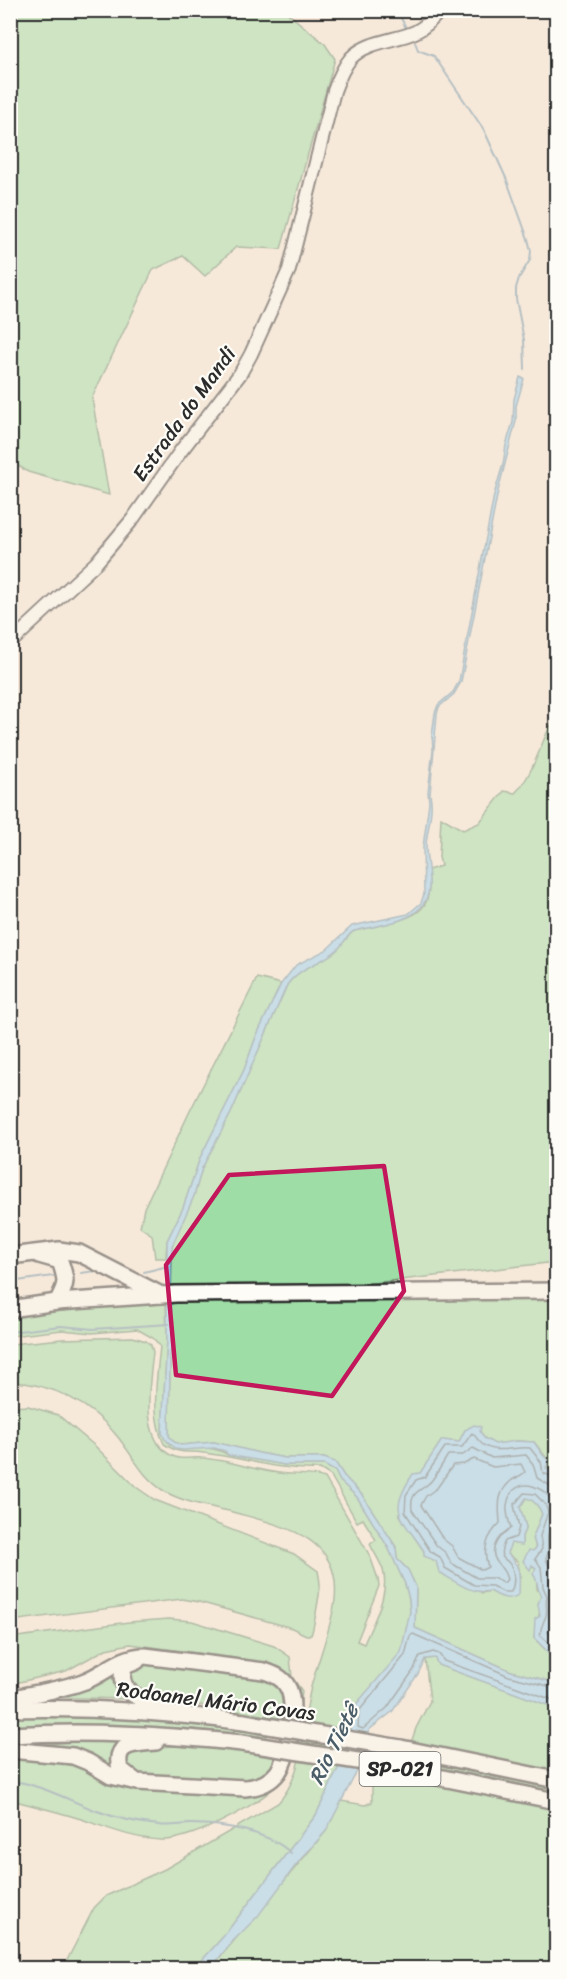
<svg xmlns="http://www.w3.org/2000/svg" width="567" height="1979" font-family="Sriracha,sans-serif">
	<rect width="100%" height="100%" fill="#f6e9da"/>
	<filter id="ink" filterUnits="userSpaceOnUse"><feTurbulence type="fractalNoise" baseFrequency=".0167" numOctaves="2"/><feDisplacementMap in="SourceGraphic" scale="12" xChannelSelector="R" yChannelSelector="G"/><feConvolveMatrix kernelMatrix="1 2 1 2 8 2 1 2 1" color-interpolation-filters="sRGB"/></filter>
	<g filter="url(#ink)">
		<!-- green -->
		<g fill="#9edda6" stroke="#648468" stroke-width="1.5">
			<path d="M11 10 285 11 325 44 335 59 281 249 236 247 205 276 183 256 153 270 92 398 109 495 28 472 11 461Z"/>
			<path d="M556 716V1262L366 1284 171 1286 172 1246 178 1230 194 1196 202 1168 231 1113 287 985C300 966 322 964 338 949 344 943 347 935 354 931 372 926 410 922 422 908 431 898 429 882 428 870L441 866 439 857 441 817 463 830 479 823 504 791 515 793C536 772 540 740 556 716Z"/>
			<path d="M257 978 281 984 256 1037 244 1070 200 1158 183 1208 167 1241 166 1258H155L152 1235 140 1227 144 1208 189 1113Z"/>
			<path d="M556 1298V1474L546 1468 549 1461 534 1442 516 1441 495 1445 484 1438 480 1431 465 1430 459 1442 442 1440 420 1474 399 1514 424 1551 425 1556 436 1561 482 1593 490 1591 520 1577 518 1562 507 1553 510 1543 522 1544V1536L526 1527 520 1507 526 1498C533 1499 540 1507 542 1514L533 1537 536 1548 533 1551 530 1569 531 1565 536 1568 537 1589 542 1596 538 1604 540 1611 534 1638 549 1653 556 1656V1683L511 1671 415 1628 416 1587 408 1570 397 1559 396 1547 362 1495 344 1476 335 1462 324 1458H285L259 1453 214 1442 181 1445 174 1442 169 1436 170 1356 173 1332 171 1320V1301Z"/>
			<path d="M166 1302 167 1339 162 1433 170 1445C185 1446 218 1446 228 1455L285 1465H324L335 1471 340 1481 357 1497 388 1547 405 1584 409 1599 410 1612 401 1654 352 1709 348 1748 316 1815 223 1937 195 1968H63L94 1908 106 1896 165 1869 278 1803C306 1772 301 1726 311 1687 318 1660 332 1626 335 1599 342 1534 277 1525 229 1511 208 1506 182 1502 164 1491 142 1478 132 1454 117 1436 92 1404 51 1383 11 1382V1344L62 1339 133 1337 146 1341 151 1345 153 1352C150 1383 138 1443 175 1457 183 1460 193 1457 202 1458 228 1460 254 1470 279 1473 294 1475 311 1473 325 1478L370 1556 378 1579 379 1586 357 1641 364 1644C373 1621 390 1595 383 1570 380 1561 374 1553 370 1544L376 1540 363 1519 357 1522 331 1476 320 1469C278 1471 245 1458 204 1453 185 1450 183 1456 164 1444 150 1414 157 1378 160 1346L153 1338 137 1329 92 1333 62 1330 11 1336V1317L102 1306Z"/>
			<path d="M28 1406 58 1415 95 1446 136 1487 155 1500 294 1554 318 1571C319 1576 320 1581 320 1586 320 1592 313 1632 311 1635H306L292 1628 199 1602 182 1599 11 1621V1407Z"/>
			<path d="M169 1619 192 1621 274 1646 290 1657 292 1677 302 1691C299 1717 299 1748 287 1772 274 1799 191 1842 161 1840 134 1839 107 1828 81 1819 58 1812 34 1806 11 1800V1747L74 1742H126L114 1769 109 1775 267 1790 299 1707V1687L271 1666 250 1660 130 1644 106 1649 66 1671 11 1684 10 1638 129 1622Z"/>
			<path d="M435 1658 438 1665 556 1708V1968H211L326 1831 341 1801 365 1805 372 1802V1783L396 1787 416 1728 430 1701 425 1659Z"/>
			<path d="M147 1665 263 1680C285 1688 284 1699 290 1720L169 1700 138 1692 131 1686 129 1675 138 1667Z"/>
			<path d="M115 1668C115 1682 116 1691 128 1699L36 1697Z"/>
			<path d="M11 1713 89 1714 266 1728V1737C181 1725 96 1723 11 1728Z"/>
			<path d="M182 1746 254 1752 277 1757C277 1771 266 1776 256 1782L129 1774 123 1756 145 1747Z"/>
		</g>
		<!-- water -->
		<g fill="#95d0f5" stroke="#6b8ea4" stroke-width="1.5">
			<path d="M520 377 524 379 516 406V421L498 491 461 682 454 694 439 707 437 714 430 794C434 811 427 829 426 845 426 859 430 874 429 888 426 923 380 924 354 931 347 935 344 943 338 949 322 964 300 966 287 985L231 1113 202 1168 194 1196 172 1246 171 1320 173 1332 170 1356 169 1436 174 1442 181 1445 214 1442 259 1453 285 1458H324L335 1462 344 1476 362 1495 396 1547 397 1559 408 1570 416 1587 415 1628 511 1671 556 1683V1708L438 1665 435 1658 425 1659 418 1674 392 1712 369 1730 368 1750 326 1831 296 1865 258 1916 232 1942 211 1968H195L223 1937 316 1815 348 1748 352 1709 401 1652 410 1612 409 1599 405 1584 388 1547 357 1497 340 1481 335 1471 324 1465H285L228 1455 225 1451 214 1448 182 1450 176 1449 165 1439 162 1433 167 1339V1241L183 1208 200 1158 244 1070 256 1037 281 984 296 965 326 950 352 926 408 914 421 903 424 894 423 847 429 802 428 792 433 750 432 735 435 713 438 705 453 692 459 681 494 495 503 464 506 445 513 422 514 399Z"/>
			<path d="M474 1425 481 1427 480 1431 484 1438 495 1444 516 1441 534 1442 543 1455 549 1461 546 1468 556 1474V1656L549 1653 534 1638 535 1619 540 1616 538 1604 541 1596C537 1589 538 1580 533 1574L536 1568 532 1565 530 1570 523 1561 529 1550 533 1551 536 1548 533 1537 542 1514C540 1507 533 1499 526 1498L520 1507 526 1527 522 1536V1545L511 1543 507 1553C521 1566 520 1575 519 1594 509 1602 500 1597 490 1591 471 1595 455 1581 439 1572L436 1561 424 1556V1551C401 1516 387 1513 413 1474L420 1473 442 1440 459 1442 465 1430Z"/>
		</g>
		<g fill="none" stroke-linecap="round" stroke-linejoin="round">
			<!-- shore -->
			<g stroke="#556d7c" stroke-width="1.5">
				<path d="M474 1459 493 1467 521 1464 525 1472C521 1476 517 1477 512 1480 496 1493 499 1506 500 1523 487 1536 482 1549 488 1567L482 1570 458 1557 452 1546 443 1539 421 1505 426 1496 437 1488 453 1465 464 1464Z"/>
				<path d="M556 1478 543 1473 541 1462 530 1448C514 1446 496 1455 482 1444 477 1440 476 1436 472 1433L462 1447H445L425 1477 416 1480 406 1495 405 1512 431 1552 440 1557 445 1568 474 1585 492 1586 503 1592H511C515 1584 515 1570 509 1563 507 1560 503 1559 502 1556 500 1551 503 1545 505 1541L516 1537 519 1527 514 1505 524 1493 535 1494 545 1504 548 1512 540 1536 542 1549 535 1559 541 1567 543 1587 547 1596C545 1604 548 1610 546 1616 543 1624 541 1625 540 1635L556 1649"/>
				<path d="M556 1486 549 1485 537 1478 533 1464 526 1455 492 1458 473 1448 463 1455H448C443 1463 438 1472 432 1480 424 1491 409 1489 412 1510L437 1546 446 1553 451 1563 477 1578H493L504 1583 507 1579C504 1569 502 1569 497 1562 487 1548 501 1534 511 1528 509 1522 506 1512 507 1505 513 1469 555 1488 556 1514 556 1522 549 1528 548 1536 547 1545 550 1550 546 1559L549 1566 550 1584 555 1596 553 1605 554 1615 548 1632 556 1641"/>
				<path d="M556 1688 509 1676 413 1634 410 1636 405 1655 359 1711 358 1727 363 1729 387 1708 413 1671 420 1656 433 1652 439 1654 444 1661 556 1701"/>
			</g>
			<!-- stream -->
			<g stroke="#6b8ea4" stroke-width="2">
				<path d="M397 10 406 28"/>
				<path d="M415 42 418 50 434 56 484 130 506 178 528 239 531 251 530 260 519 278 516 288V299L524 340 525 369"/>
				<path d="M10 908 16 913 17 922 10 943"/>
				<path d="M144 1272 168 1266"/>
				<path d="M81 1273 96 1271"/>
				<path d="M10 1282 53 1276"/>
				<path d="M10 1332 61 1326 93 1329 169 1324"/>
				<path d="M10 1780C44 1786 66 1799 97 1811 116 1818 139 1823 159 1825 170 1827 181 1824 191 1824 223 1824 267 1831 291 1853"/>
			</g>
			<!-- secondary casing -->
			<g stroke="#2b2b2b" stroke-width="16">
				<path id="secondary" d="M10 643 96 563 132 520 180 452 240 374 251 354 289 270 334 91C338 80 343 67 351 58 367 41 395 41 415 32 426 27 433 19 440 10"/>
			</g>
			<!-- highway casing -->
			<g stroke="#2b2b2b" stroke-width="20">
				<g id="highway">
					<path d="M39 1255 60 1261C67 1281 67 1284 57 1302"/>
					<path d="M10 1256 59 1250 79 1253 161 1295"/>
					<path d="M10 1309 57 1302 176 1294 556 1291"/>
					<path d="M137 1661 125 1666C113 1691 143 1700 161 1708"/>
					<path d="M10 1699C35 1693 61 1690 85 1681 106 1673 120 1656 145 1656L264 1671C273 1674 282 1677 287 1686 298 1703 289 1756 278 1772 270 1783 258 1787 245 1788L137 1782 111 1776 88 1762 73 1756 10 1750"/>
					<path d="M10 1709C89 1707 166 1712 244 1722"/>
					<path d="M10 1735C89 1730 165 1735 242 1743"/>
					<path d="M134 1780 120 1769C113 1742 136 1744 156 1742"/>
				</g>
			</g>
			<!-- secondary -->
			<use href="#secondary" stroke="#fdfcf7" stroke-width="12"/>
			<!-- highway -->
			<use href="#highway" stroke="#fdfcf7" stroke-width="15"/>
			<!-- highway-bridge casing -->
			<g stroke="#2b2b2b" stroke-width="20" stroke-linecap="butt">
				<g id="highway-bridge">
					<path d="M244 1722 401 1748 556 1780"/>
					<path d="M242 1743 364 1762 556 1801"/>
				</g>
			</g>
			<!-- highway-bridge -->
			<use href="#highway-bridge" stroke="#fdfcf7" stroke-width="15"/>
		</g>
	</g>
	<!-- marked area -->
	<path d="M0 0H567V1979H0ZM384 1166 404 1291 332 1396 176 1375 166 1265 229 1175Z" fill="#f6e9da" fill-opacity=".55" fill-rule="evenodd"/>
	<path fill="none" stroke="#c2185b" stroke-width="4.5" stroke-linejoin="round" d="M384 1166 404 1291 332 1396 176 1375 166 1265 229 1175Z"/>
	<g text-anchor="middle" stroke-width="4.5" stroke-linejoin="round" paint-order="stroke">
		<!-- shield labels -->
		<rect fill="#fdfcf7" stroke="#6a6a68" stroke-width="1.5" x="359.5" y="1752" width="81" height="34" rx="4.5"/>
		<g font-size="20" font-weight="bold" fill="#2b2b2b">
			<text x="400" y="1776">SP-021</text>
		</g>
		<!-- street labels -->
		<g font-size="21" fill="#2b2b2b" stroke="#fdfcf7">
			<text transform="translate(184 414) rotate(-54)" y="7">Estrada do Mandi</text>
			<text transform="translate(216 1701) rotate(7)" y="7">Rodoanel Mário Covas</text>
		</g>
		<!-- water labels -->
		<g font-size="22" font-style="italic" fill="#4b5d68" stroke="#fdfcf7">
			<text transform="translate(333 1744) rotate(-64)" y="8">Rio Tietê</text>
		</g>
	</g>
	<!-- margin -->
	<rect width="567" height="1979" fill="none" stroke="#fdfcf7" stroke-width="36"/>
	<rect x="18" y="18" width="531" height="1943" fill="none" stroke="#2b2b2b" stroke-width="2" filter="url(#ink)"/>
</svg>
